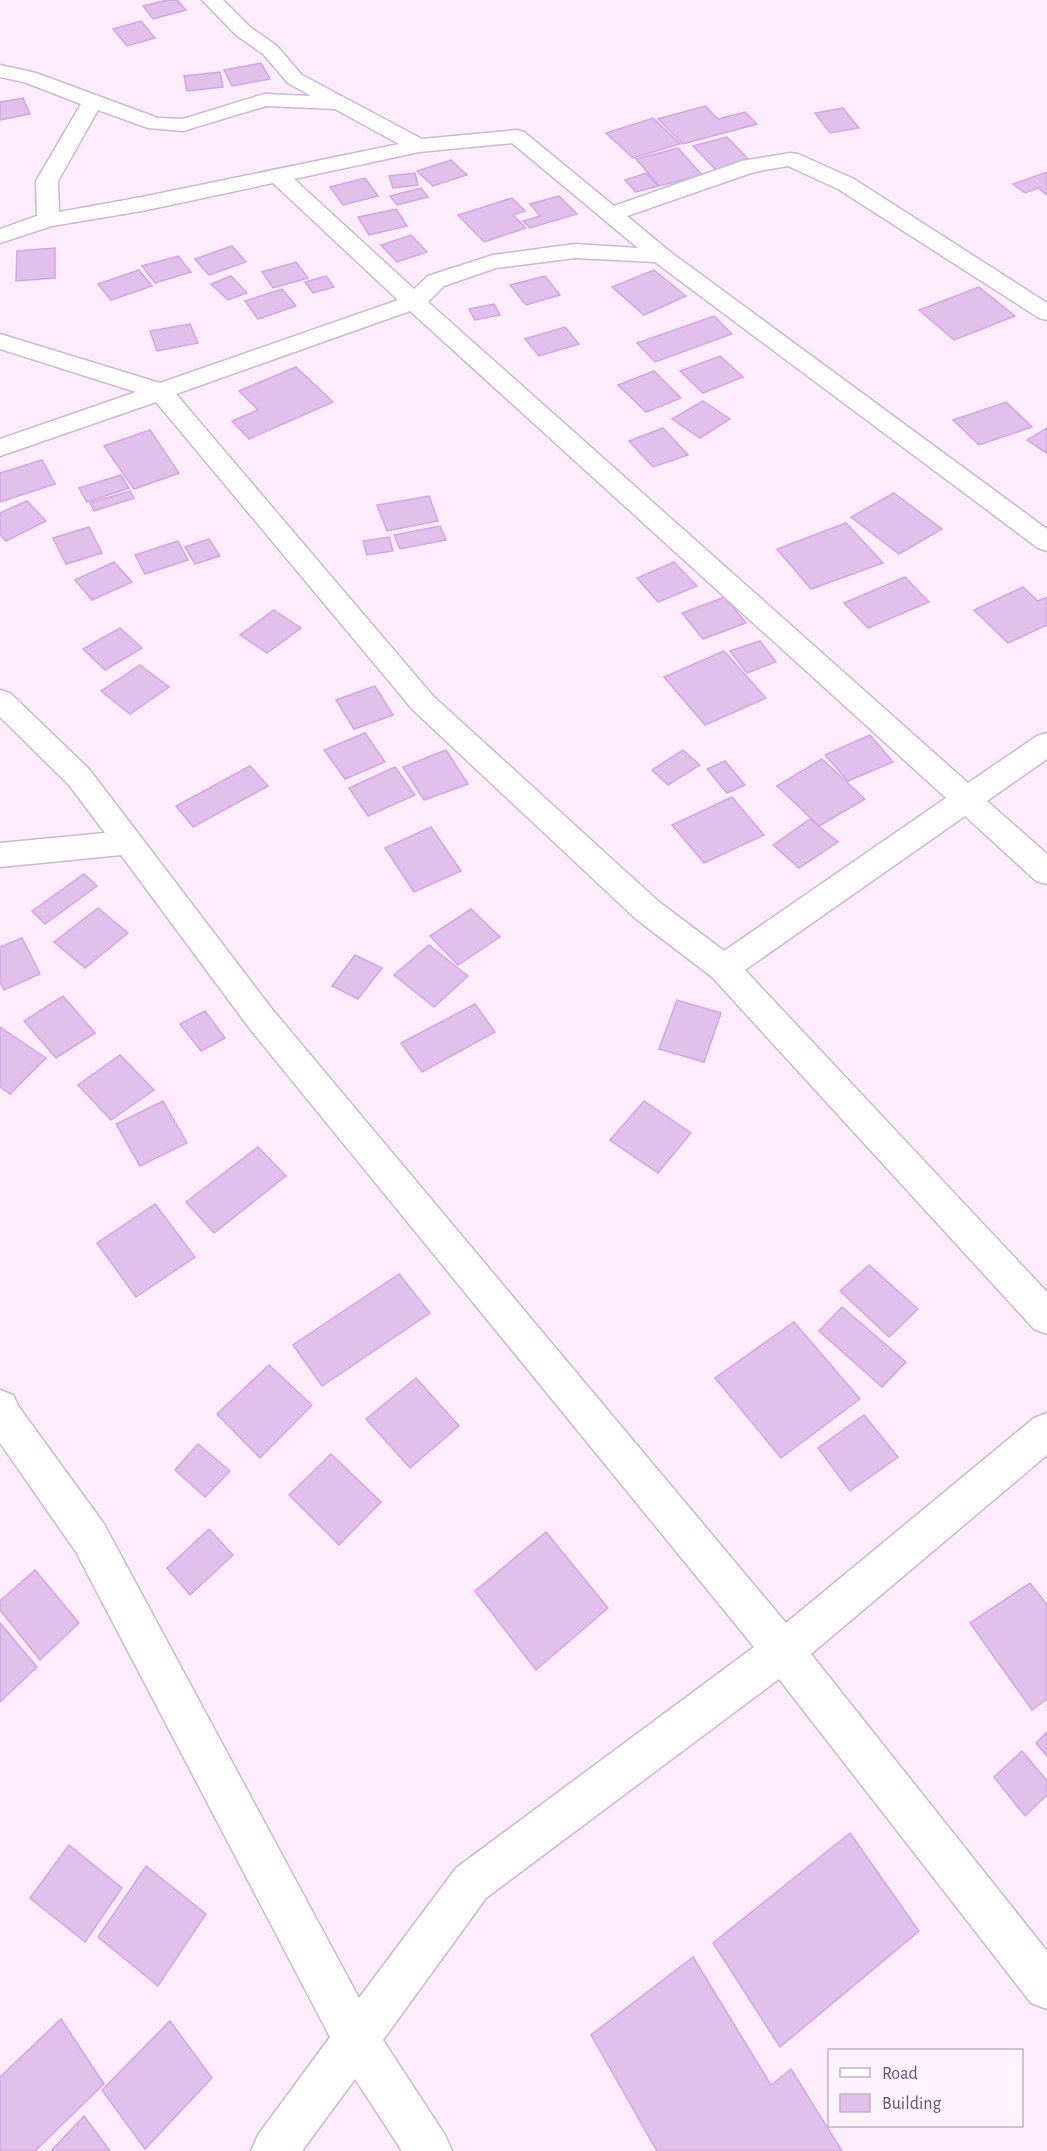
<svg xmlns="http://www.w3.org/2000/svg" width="1047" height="2151" font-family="'Alegreya Sans',sans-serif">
	<rect width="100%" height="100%" fill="#fcecfc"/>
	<!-- building -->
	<g fill="#e1c0ec" stroke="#d3a6e3" stroke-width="1.5">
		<path d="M167 0H177L186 10 153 19 143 6Z"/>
		<path d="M141 21 155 38 127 46 113 29Z"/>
		<path d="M261 63 270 79 232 86 224 70Z"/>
		<path d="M220 72 223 87 187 91 184 76Z"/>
		<path d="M23 98 30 114 0 120V102Z"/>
		<path d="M705 106 718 119 745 112 757 124 683 144 658 119Z"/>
		<path d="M843 108 859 128 830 133 815 113Z"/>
		<path d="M653 118 680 144 633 158 606 133Z"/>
		<path d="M727 137 750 161 716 170 693 146Z"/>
		<path d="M678 148 702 175 659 186 636 159Z"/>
		<path d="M451 160 467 175 433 186 417 171Z"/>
		<path d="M1047 172V195L1038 188 1025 193 1013 184Z"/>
		<path d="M415 173 418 185 393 188 389 176Z"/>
		<path d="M646 173 658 186 636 192 625 180Z"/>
		<path d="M365 178 378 196 343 205 330 187Z"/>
		<path d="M421 188 428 197 397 205 390 196Z"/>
		<path d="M559 196 577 214 530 228 523 221 540 216 530 204Z"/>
		<path d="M512 198 525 211 513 215 526 228 484 242 458 215Z"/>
		<path d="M396 209 407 226 369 235 358 217Z"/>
		<path d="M411 235 427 252 397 262 381 245Z"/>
		<path d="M232 246 246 262 209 275 195 259Z"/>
		<path d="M55 248V278L16 281 17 251Z"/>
		<path d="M178 256 191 272 155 283 142 266Z"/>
		<path d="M296 262 308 278 273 288 262 272Z"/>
		<path d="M139 270 152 286 111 300 98 284Z"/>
		<path d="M654 270 686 296 644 315 612 287Z"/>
		<path d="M231 276 247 293 228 300 211 284Z"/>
		<path d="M326 276 334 287 313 293 305 282Z"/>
		<path d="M545 276 560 295 526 305 510 285Z"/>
		<path d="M979 287 1015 316 954 340 919 310Z"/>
		<path d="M282 289 296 306 258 319 245 301Z"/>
		<path d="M494 304 500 315 475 320 469 309Z"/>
		<path d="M714 316 732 334 655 362 637 343Z"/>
		<path d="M190 324 198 343 157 351 150 331Z"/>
		<path d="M565 327 579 344 539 356 525 339Z"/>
		<path d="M720 356 743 377 703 393 680 371Z"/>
		<path d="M296 367 333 402 249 439 232 421 258 410 239 391Z"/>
		<path d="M654 371 681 398 646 412 618 385Z"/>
		<path d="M703 401 730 419 700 438 672 419Z"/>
		<path d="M1006 402 1032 427 979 445 953 420Z"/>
		<path d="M663 428 688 455 653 467 629 441Z"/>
		<path d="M1047 428V453L1027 440Z"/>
		<path d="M150 430 179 473 134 489 104 446Z"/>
		<path d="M42 460 55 484 0 502V473Z"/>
		<path d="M121 475 129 488 87 502 79 488Z"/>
		<path d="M130 491 134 498 94 511 90 503Z"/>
		<path d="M894 493 942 529 899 554 851 517Z"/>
		<path d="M429 496 438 521 387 531 377 505Z"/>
		<path d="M27 501 46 521 6 541 0 535V513Z"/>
		<path d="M846 523 883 563 811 589 777 549Z"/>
		<path d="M440 526 446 540 400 549 394 535Z"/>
		<path d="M89 527 102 553 66 564 53 538Z"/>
		<path d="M389 537 393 551 367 555 363 541Z"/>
		<path d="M209 539 220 556 195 564 185 547Z"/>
		<path d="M178 541 188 560 145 574 135 555Z"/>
		<path d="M114 562 132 582 92 600 75 580Z"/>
		<path d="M674 562 697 586 658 602 637 578Z"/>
		<path d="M905 577 929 602 868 628 844 603Z"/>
		<path d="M1023 587 1038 601 1047 597V625L1008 643 974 610Z"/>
		<path d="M725 597 746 623 703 639 682 613Z"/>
		<path d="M274 610 301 628 267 653 240 635Z"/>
		<path d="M120 628 142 648 105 670 83 649Z"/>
		<path d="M760 641 776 662 747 673 730 651Z"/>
		<path d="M724 651 766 698 705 725 664 677Z"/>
		<path d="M140 665 169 687 130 714 101 691Z"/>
		<path d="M375 686 393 715 354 729 336 700Z"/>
		<path d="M365 733 385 762 345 779 324 750Z"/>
		<path d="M870 735 893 762 848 781 825 755Z"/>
		<path d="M446 750 468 784 424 800 403 767Z"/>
		<path d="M683 750 700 765 668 785 652 770Z"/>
		<path d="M822 759 865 799 819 826 777 786Z"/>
		<path d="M725 761 745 785 727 793 707 769Z"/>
		<path d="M250 766 268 786 193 827 176 806Z"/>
		<path d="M395 767 415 795 368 816 349 788Z"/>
		<path d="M732 797 764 835 704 863 672 825Z"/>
		<path d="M810 819 838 842 799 868 773 845Z"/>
		<path d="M431 827 461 871 414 892 385 848Z"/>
		<path d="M84 874 97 886 45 924 32 911Z"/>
		<path d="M98 908 128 933 85 968 54 942Z"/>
		<path d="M471 909 500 937 458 965 430 936Z"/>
		<path d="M22 938 40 974 4 990 0 982V947Z"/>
		<path d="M429 945 468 976 434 1007 394 975Z"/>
		<path d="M355 955 382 968 358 999 332 986Z"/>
		<path d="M63 996 95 1033 56 1058 24 1021Z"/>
		<path d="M677 1000 721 1013 704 1062 659 1049Z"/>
		<path d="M475 1004 495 1032 422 1072 401 1043Z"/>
		<path d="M205 1011 225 1038 201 1051 180 1024Z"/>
		<path d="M0 1027 46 1058 10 1094 0 1087Z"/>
		<path d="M120 1055 154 1090 111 1120 78 1085Z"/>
		<path d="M163 1101 187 1143 140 1166 116 1124Z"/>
		<path d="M644 1101 691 1133 658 1173 610 1140Z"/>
		<path d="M258 1147 286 1176 214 1233 186 1202Z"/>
		<path d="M155 1204 195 1257 136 1297 97 1243Z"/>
		<path d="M869 1265 918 1309 889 1337 840 1291Z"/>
		<path d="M399 1274 430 1313 322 1386 293 1345Z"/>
		<path d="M842 1307 906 1362 882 1387 819 1331Z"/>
		<path d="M794 1322 860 1399 781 1458 715 1378Z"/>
		<path d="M269 1365 312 1405 260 1458 217 1414Z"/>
		<path d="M416 1378 459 1426 410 1468 366 1419Z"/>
		<path d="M864 1415 898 1457 850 1491 818 1448Z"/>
		<path d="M198 1444 230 1471 205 1497 175 1470Z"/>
		<path d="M331 1454 381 1502 339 1545 289 1495Z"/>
		<path d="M209 1529 233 1555 190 1595 167 1568Z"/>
		<path d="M546 1532 608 1608 536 1670 475 1591Z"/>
		<path d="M35 1570 79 1623 40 1660 0 1610V1601Z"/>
		<path d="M1030 1583 1047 1605V1699L1032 1710 970 1623Z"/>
		<path d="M0 1623 37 1667 0 1702Z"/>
		<path d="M1047 1732V1756L1036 1743Z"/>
		<path d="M1022 1751 1047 1781V1795L1025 1816 994 1777Z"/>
		<path d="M850 1833 919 1931 780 2047 713 1943Z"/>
		<path d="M69 1845 122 1888 85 1942 30 1898Z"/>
		<path d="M146 1866 206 1914 158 1986 98 1937Z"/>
		<path d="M693 1957 771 2085 791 2069 842 2151H657L591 2035Z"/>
		<path d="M61 2019 104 2084 35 2151H0V2077Z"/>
		<path d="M170 2021 212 2078 145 2149 102 2090Z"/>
		<path d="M84 2116 110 2151H51Z"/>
	</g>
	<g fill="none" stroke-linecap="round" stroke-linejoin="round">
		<!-- street casing -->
		<g stroke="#ceb7d4" stroke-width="3">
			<g id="street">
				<path d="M202 0H223L250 27 277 46 302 75 422 139 517 130 524 132 614 206 742 161 790 153 798 154 854 179 1047 303V320L1039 318 838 189 788 166 754 172 627 216 669 251 1047 529V551L1038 548 655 262 575 258 496 268 444 286 428 302 968 783 1037 736 1047 733V759L987 801 1047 854V884L1036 881 965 816 745 970 1047 1292V1334L1034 1329 712 977 636 919 413 710 156 402 0 456V439L136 392 0 349V334L160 383 398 300 273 183 142 211 52 226 0 243V229L37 216 36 181 81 104 24 82 0 77V65L36 73 158 118 183 119 264 94 311 96 288 83 263 54 236 35ZM266 106 335 109 399 144 142 197 59 212 58 181 98 110 148 128 183 131ZM512 143 638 248 575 244 493 255 428 276 414 289 294 179 419 152ZM410 311 946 798 724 951 658 901 433 696 176 394Z"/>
				<path d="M0 690 10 693 89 769 272 1009 786 1623 1034 1418 1047 1413V1455L811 1654 1047 1951V2009L1031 2003 779 1679 486 1898 383 2040 445 2135 452 2151H402L355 2079 302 2151H251L258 2135 330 2037 76 1552 0 1443V1390L13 1395 19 1407 104 1524 359 1998 456 1868 754 1647 250 1029 121 855 0 867V843L105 833 69 785 0 717Z"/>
			</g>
		</g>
		<!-- street -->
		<use href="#street" fill="#fff" fill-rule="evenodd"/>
	</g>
	<!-- legend -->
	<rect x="828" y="2049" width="195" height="78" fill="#fef3fe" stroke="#c4b1c8" stroke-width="1.5"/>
	<rect x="840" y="2068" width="30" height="9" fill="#ffffff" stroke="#c4b1c8" stroke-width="1.5"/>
	<text x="882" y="2079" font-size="18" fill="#6c4f78">Road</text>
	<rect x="840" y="2094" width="30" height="18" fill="#e1c0ec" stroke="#c4b1c8" stroke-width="1.5"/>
	<text x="882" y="2109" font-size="18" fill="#6c4f78">Building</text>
</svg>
